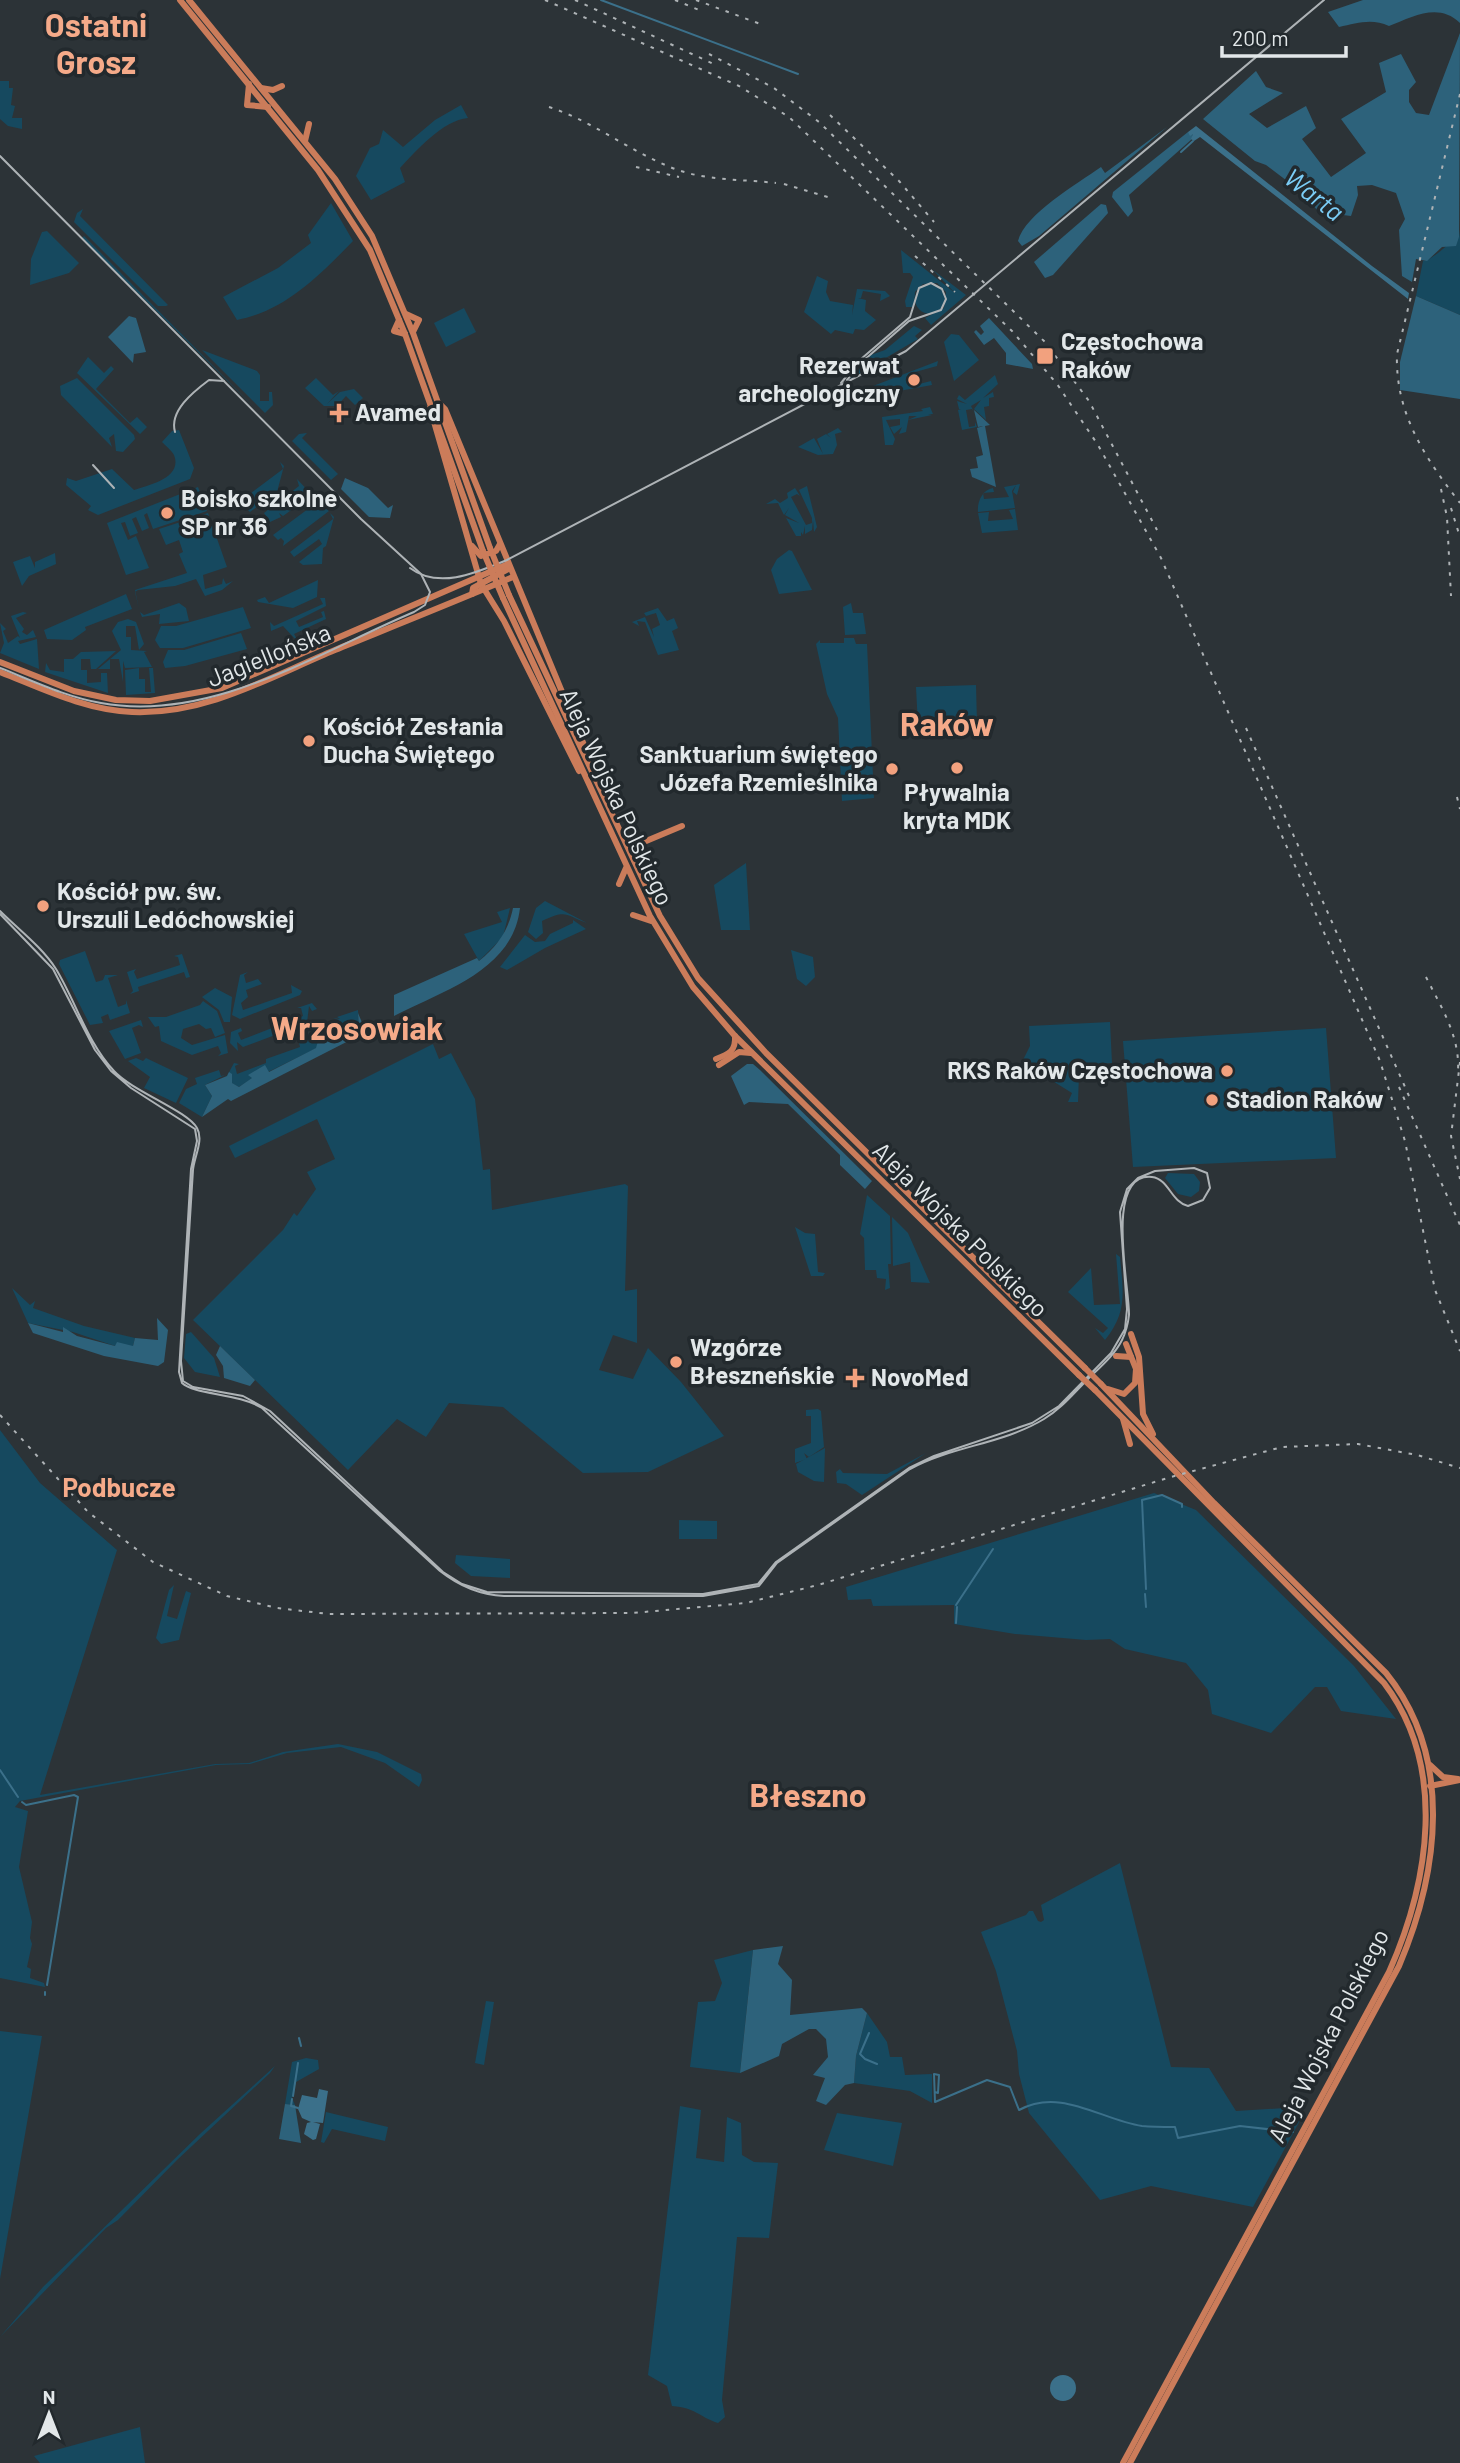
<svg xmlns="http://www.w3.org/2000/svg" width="1460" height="2463" font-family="Barlow,sans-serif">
	<rect width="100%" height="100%" fill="#2c3337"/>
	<!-- green -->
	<g fill="#16495f">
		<path d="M0 81H9V88H13L11 105 15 106 12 118H22V129L8 126 0 119Z"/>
		<path d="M461 105 468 118C443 120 416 151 400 168L405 182 371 200 356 176 370 148 379 144 383 130 403 147 435 120Z"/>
		<path d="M331 203 353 241C320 275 285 311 237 320L223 297 278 268 311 243 308 235Z"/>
		<path d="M83 209 80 216 168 305 166 306H158L74 222 77 213Z"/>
		<path d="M1460 230V315L1416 296 1423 261C1433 260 1448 243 1459 237Z"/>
		<path d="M47 231 79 263 69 273 30 285 31 259 42 232Z"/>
		<path d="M84 236 258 411 82 238Z"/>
		<path d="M901 250 955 293 933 270 966 295 931 325 925 318 944 308 946 292 937 283 923 284 915 292 914 307H906L905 301 913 277 910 273H903Z"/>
		<path d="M817 276 828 281 826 292 830 301 853 305 852 315 857 289 885 291 890 296 880 301 881 294 863 291 861 298H858L866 300 865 311 876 320 864 330 855 329 853 334 835 330 831 334 804 312Z"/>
		<circle cx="930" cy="299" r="15"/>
		<path d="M464 308 476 332 446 347 434 323Z"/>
		<path d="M914 326 922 330 915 336 918 339 850 379 871 355 885 350Z"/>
		<path d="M951 334 959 335 979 360 954 381 944 342Z"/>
		<path d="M202 350 257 371 260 375V401H269V392H272L273 405 265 413Z"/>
		<path d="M88 357 104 373 111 366 114 369 96 389 130 423 137 417 147 427 140 434 77 373Z"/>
		<path d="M938 361 937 366 908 374 911 386 931 381 932 385 877 395 866 392 870 389 872 393 875 392 873 386Z"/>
		<path d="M995 375 998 384 983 398 993 392 994 397 989 398V406L984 407 986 420 974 409 981 400 971 406 974 412 972 409 966 410 969 427 975 426V422L977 427 962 430 958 410 961 409H959L957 401 967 404 957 399 959 395 965 400Z"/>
		<path d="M77 378 134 435 135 439 123 452 116 451 114 434 109 438 112 447 61 395 60 386Z"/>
		<path d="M316 378 333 395 339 391 327 404 340 392 354 389 363 398 355 405 346 396 337 406H324L305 388Z"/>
		<path d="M930 407 933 414H928L932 415 908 420 917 416H909L906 432 899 434 902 427 894 434 890 427 900 425V419L886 420 895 439 893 445H885L882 417 923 411 921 409Z"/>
		<path d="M838 428 842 432 835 434 837 445 833 454 818 455 798 447 814 438 823 454 817 439 826 434 831 438 827 434Z"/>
		<path d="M179 430 194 468 190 479 98 515 88 510 91 506 66 485 67 478 76 481 112 469 134 490C149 485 183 478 174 455 172 451 166 446 162 442L172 431Z"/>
		<path d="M307 433 302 438 338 474 331 480 292 441 299 434Z"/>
		<path d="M280 462 284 466 277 492 250 512 247 509 253 506 251 503 245 507 239 502 283 469Z"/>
		<path d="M297 479 312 495 283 516 279 513 281 517 270 522 264 513 299 486Z"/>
		<path d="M1020 484 1017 495 1013 492 1016 485 1012 491 1015 508 978 512C977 502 982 490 993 488L994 492 983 493 984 499 1009 497 1004 487Z"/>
		<path d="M807 486 817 527 814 532 813 520 812 530 805 534V526L803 535 801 532V536H796L786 518 799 523 785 515 789 508 784 515 778 503 766 504 775 499 780 503 788 498 787 493 795 488 800 496 797 494 791 497 806 525 812 523V518L799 490Z"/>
		<path d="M198 487 207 511 153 529 147 513 144 515 149 528 142 531 136 517 132 519 138 533 130 536 125 522 121 523 128 540 136 536 149 568 126 575 107 523Z"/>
		<path d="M313 496 329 511 283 546 284 541 281 538 278 540 273 535 316 503 311 498Z"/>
		<path d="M1015 509 1018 530 982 533 978 513 989 512 988 521 1013 519 1009 510Z"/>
		<path d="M208 513 227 567 203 575 205 589 222 584 223 578 226 584 233 581 222 590 205 596 196 579 175 586 138 590 135 592 139 609 135 590 187 573 179 554 183 552 179 540 166 545 159 529Z"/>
		<path d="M330 513 334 517 326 546 323 548 322 564 303 565 299 562 322 544 319 539 294 557 290 552 333 519Z"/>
		<path d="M789 550 792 551 812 590 779 594 771 570 777 559Z"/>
		<path d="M55 553 56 564 29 576 22 586 13 562 30 556 35 568V562Z"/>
		<path d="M318 580 317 597 293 608 258 602 257 600 265 597 269 603Z"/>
		<path d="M126 594 132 609 85 627 86 630 72 640 47 639 44 630Z"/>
		<path d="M320 598H325L326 606 296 621 299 627 323 617 321 612 324 611 326 619 294 634 298 641 328 627 330 633 271 660 270 654 297 641 283 626 271 631 270 622 274 626 323 604Z"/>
		<path d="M179 603 186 608 189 621 159 624 160 614 142 617 140 612 144 615Z"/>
		<path d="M851 603 853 613H863L866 634 845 635 843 607Z"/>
		<path d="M243 607 251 628 183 648H160L155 640 161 626H176Z"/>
		<path d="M658 608 667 621 674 618 678 628 672 631 679 650 658 655 645 622 637 621 639 626 632 622 645 617 654 637 652 629 660 625 656 613 646 616 644 613Z"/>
		<path d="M23 612 27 613 16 618 24 629 22 632 27 635 33 630 36 637 18 641 20 644 37 639 39 669 0 653 4 643 0 623 6 629 3 631 8 643 18 636 20 638 11 616Z"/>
		<path d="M128 619 136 622 144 644 139 650 135 626H126V637H131V650L147 651 144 652 152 667 125 668 123 661V682L119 659H110V669H98L121 650 112 631 118 622Z"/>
		<path d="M241 633 247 649 185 666 165 668 163 662 168 650H184Z"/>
		<path d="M844 638H854L856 644H867L874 798 842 801 838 718 827 694 816 644 820 640V643H844Z"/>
		<path d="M116 651 96 669H91L90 659H81V670H87V683L101 682V673H107L108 693 45 672 46 663 50 670 64 672V659H73L81 652Z"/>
		<path d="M139 668V679H145V692H151L149 668H153L155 693 126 695 125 670Z"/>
		<path d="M976 685 977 723 918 726 916 687Z"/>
		<path d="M746 863 750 930H721L714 885Z"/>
		<path d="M545 901 587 923C565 915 567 909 542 921L543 933 536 939 528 932 536 908Z"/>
		<path d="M510 908 503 937 479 961 464 934 502 922 497 912Z"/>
		<path d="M573 920 586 929 545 948 507 970 500 967 525 935 535 942 545 941 550 934 573 923Z"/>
		<path d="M791 950 813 957 815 977 806 986 797 979Z"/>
		<path d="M85 951 96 982 103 980 105 975H118L108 978 118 1007 126 1004V1000L130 1013 110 1020 108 1014 101 1017 103 1023 90 1025 59 964 60 960Z"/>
		<path d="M182 954 190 977 186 978 184 972 138 987 139 991 130 994 133 991 127 972 136 969 134 972 137 979 180 965 178 957 174 956Z"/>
		<path d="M248 972 244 975 246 983 258 979 262 984 246 990 248 997 241 1003 243 1010 292 993 291 985 302 991 300 995 240 1019 232 1015 240 975Z"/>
		<path d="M215 988 232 997 230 1022H224L219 1010 202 997Z"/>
		<path d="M203 1001 217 1011 225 1033 215 1037 211 1028 206 1029 199 1024 183 1029 181 1038 192 1045 225 1035 228 1053 218 1056 221 1053 218 1046 192 1055 161 1041 159 1026 155 1027 148 1017H166L200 1005Z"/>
		<path d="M312 1003 317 1009 312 1011 309 1006 307 1023 243 1047 237 1042 238 1051 230 1043 231 1032 241 1028 242 1031 238 1033 241 1040 303 1016 301 1008H297Z"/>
		<path d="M358 1010 359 1027 318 1041 317 1048 268 1072 267 1069 239 1087 231 1083 232 1074 227 1076 234 1063 239 1064 235 1066 237 1074 266 1063V1059L300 1047 298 1039 293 1038 306 1028 304 1032 307 1040 341 1027 339 1020 333 1018 340 1019 337 1017Z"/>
		<path d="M141 1020 143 1027 139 1025 132 1028 141 1053 125 1059 109 1031Z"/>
		<path d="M1110 1022 1112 1063 1093 1064 1079 1074 1078 1102H1068L1072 1093 1022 1062 1030 1046 1029 1026Z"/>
		<path d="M1326 1028 1336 1158 1133 1167 1123 1041Z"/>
		<path d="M433 1044 439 1059 451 1053 475 1099 483 1170 490 1169 492 1210 625 1184 628 1186 625 1291 637 1289V1343L613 1335 599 1370 633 1379 648 1348 681 1382 724 1436 648 1472 583 1473 503 1407 449 1403 426 1437 397 1419 348 1470 193 1320 283 1230 294 1213 297 1216 316 1189 307 1172 335 1159 317 1119 235 1158 229 1146Z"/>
		<path d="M136 1058 143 1061 146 1058 188 1078 176 1103 144 1088 150 1077 128 1061Z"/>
		<path d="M219 1070 221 1076 225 1075 205 1085 212 1096 202 1117 179 1103 186 1089 197 1084 195 1078Z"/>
		<path d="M1168 1173 1194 1174 1200 1182 1199 1191 1191 1197 1178 1194 1165 1178Z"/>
		<path d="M867 1195 890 1216 891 1264H888L890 1288 885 1290 886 1279 877 1278 876 1270H865L864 1238 860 1234Z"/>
		<path d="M892 1217 908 1233 930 1283 911 1282 910 1262 893 1266Z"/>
		<path d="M795 1227 805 1233 815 1234 818 1272 825 1273 823 1276H811Z"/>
		<path d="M1116 1254 1120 1257C1123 1291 1128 1312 1105 1340L1095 1328 1103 1333 1108 1328 1068 1292 1091 1268 1094 1305 1120 1304Z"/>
		<path d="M12 1288 30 1305 35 1301 33 1308 84 1326 135 1338 133 1346H115L73 1332 28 1323Z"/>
		<path d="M191 1332 214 1358 220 1377 195 1372 184 1358 186 1334Z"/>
		<path d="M818 1409 821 1411 824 1447 809 1457 804 1453 807 1459 795 1463V1449L811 1443V1416H806V1410Z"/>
		<path d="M0 1430 40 1483 117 1550 40 1795 215 1764 249 1763 283 1752 338 1744 377 1752 421 1774 422 1780 419 1787 385 1763 341 1747 287 1753 250 1764 216 1765 20 1801 15 1807 28 1811 19 1867 32 1922 30 1938 32 1944 27 1967 31 1969 30 1978 44 1983 45 1987 0 1978Z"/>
		<path d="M825 1448 824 1482 814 1481 798 1472 796 1464Z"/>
		<path d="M926 1453 862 1495 846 1484 837 1483 836 1472 840 1469 843 1473 887 1474Z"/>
		<path d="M1154 1493 1196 1510 1354 1666 1396 1719 1341 1711 1327 1687H1315L1271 1733 1212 1714 1208 1690 1186 1663 1125 1649 1110 1639 1086 1640 1015 1634 954 1624V1605L873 1606 871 1599 848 1600 846 1587Z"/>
		<path d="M679 1520 717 1521V1539H679Z"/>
		<path d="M456 1555 510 1559V1578L471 1576 455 1563Z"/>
		<path d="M174 1585 167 1616 177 1619 186 1591 191 1593 179 1640 161 1644 156 1638 169 1590Z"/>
		<path d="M1120 1863 1171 2067 1209 2068 1236 2111 1285 2108 1303 2115 1253 2207 1151 2186 1100 2200 1029 2113 1019 2074 1017 2051 996 1971 981 1932 1026 1915 1029 1911H1033L1038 1921 1041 1922 1044 1920 1041 1905Z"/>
		<path d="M753 1950 740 2073 690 2067 698 2002 715 2001 722 1983 714 1960Z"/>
		<path d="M486 2001 494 2002 484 2065 475 2063Z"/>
		<path d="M867 2013 887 2042 890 2057H902L905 2075 932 2074V2103L910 2091 854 2083 856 2056Z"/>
		<path d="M0 2031 42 2036 0 2279Z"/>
		<path d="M306 2058 318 2060 319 2069 296 2082 292 2098 295 2105 285 2104 292 2062Z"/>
		<path d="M275 2066 270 2073 177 2160 118 2220 106 2228 0 2337 43 2287 201 2133Z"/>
		<path d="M680 2106 701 2110 696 2158 724 2162 727 2117 741 2123 742 2155 754 2162 778 2163 769 2238 737 2237 722 2400 725 2417 718 2423C697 2416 697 2408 672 2406L667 2386 648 2375Z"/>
		<path d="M326 2112 388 2127 385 2141 332 2129 324 2143 321 2142Z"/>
		<path d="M837 2113 902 2123 893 2166 824 2150Z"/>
		<path d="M140 2427 145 2463H40L34 2456Z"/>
	</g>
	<!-- forest -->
	<g fill="#2d627b">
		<path d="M1363 0H1460V23C1438 2 1413 17 1389 26 1372 18 1357 23 1339 27L1328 12Z"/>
		<path d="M1460 33 1459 237 1456 246 1442 247 1427 261 1416 259 1412 282 1402 276 1399 230 1405 219 1396 193 1372 185 1357 186 1358 195 1351 216 1319 212 1299 190 1266 165 1255 161 1203 119 1256 71 1266 87 1283 93 1249 114 1267 128 1306 106 1316 128 1302 139 1331 177 1366 153 1341 119 1386 92 1379 63 1401 54 1416 82 1409 90V102L1416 113 1429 115Z"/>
		<path d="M1167 127 1039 236 1022 246 1018 241C1025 214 1077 184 1101 167L1105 173Z"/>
		<path d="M1188 132 1193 134 1192 139 1129 195 1133 211 1128 217 1112 197 1113 192Z"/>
		<path d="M1101 204 1106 205 1108 213 1053 275 1045 278 1034 262Z"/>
		<path d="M1416 296 1460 315V399L1400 390V362Z"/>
		<path d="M129 316 136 318 146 352 134 354 133 363 108 337Z"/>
		<path d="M989 318 1032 364 1033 369 1006 364V353L994 338 984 345 974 332 976 330 981 335 984 332 980 326Z"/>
		<path d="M974 410 990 425 985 426 996 487 972 477 970 469 978 468 976 457 983 455 977 428 983 426 978 427Z"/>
		<path d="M345 478 368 488 388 508 393 505 390 518 369 517 341 489Z"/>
		<path d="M513 908H520C513 971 442 991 394 1016V995L477 958 479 961C497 946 508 932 513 908Z"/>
		<path d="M358 1013 366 1032 231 1101 228 1099 202 1117 212 1096 205 1085 227 1076 229 1072 232 1074V1083L239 1087 252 1078 248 1075 265 1065 269 1072 316 1048 318 1041 341 1031 343 1027 347 1031 359 1027Z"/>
		<path d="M747 1064H753L760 1070 872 1181 865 1189 840 1165V1155L788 1104 749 1102 744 1105 731 1076Z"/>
		<path d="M157 1318 168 1330 164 1362 158 1366 104 1356 33 1333 28 1323 63 1332V1327L77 1336 115 1346 117 1342 133 1346 135 1338 158 1340Z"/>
		<path d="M220 1346 255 1380 250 1386 224 1378 223 1366 216 1355Z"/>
		<path d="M783 1946 778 1964 792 1980 790 2015 862 2008 867 2013 856 2056 854 2083 845 2085 826 2105 816 2101 825 2078 813 2075 828 2057 826 2039 816 2029H809L782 2044 779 2056 740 2073 753 1950Z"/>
		<path d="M285 2104 295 2105 301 2143 279 2139Z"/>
	</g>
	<!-- water -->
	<g fill="#3b708a">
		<path d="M1196 126 1372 266 1409 293 1408 299 1200 137 1194 141 1191 139 1193 134 1190 136 1188 132Z"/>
		<path d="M319 2089 328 2091 323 2123 313 2122 320 2124 316 2139 313 2140 304 2134 307 2123 311 2122 302 2118 298 2109 302 2095 317 2098Z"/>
		<circle cx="1063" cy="2388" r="13"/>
	</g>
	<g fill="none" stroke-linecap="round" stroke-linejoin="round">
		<!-- stream -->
		<g stroke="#3b708a" stroke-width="2">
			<path d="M601 0 798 74"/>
			<path d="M1181 152 1193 141"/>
			<path d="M1146 1589 1142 1500 1162 1495 1182 1504V1507"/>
			<path d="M1145 1594 1146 1607"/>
			<path d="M956 1605 993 1549"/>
			<path d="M956 1623 957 1607"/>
			<path d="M0 1770 18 1797"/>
			<path d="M22 1802 26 1805 74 1795 78 1797 47 1985"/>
			<path d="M45 1995V1992"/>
			<path d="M869 2033 860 2054 865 2059 877 2064"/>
			<path d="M299 2038 301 2046"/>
			<path d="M935 2092 938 2093 939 2075 934 2074 935 2102 987 2080 1010 2087 1019 2110C1061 2087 1101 2120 1142 2126 1153 2127 1165 2127 1175 2127L1178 2138 1240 2126 1293 2132"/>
			<path d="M293 2096 298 2063"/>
			<path d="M292 2099 291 2106 298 2108"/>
		</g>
		<!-- primary -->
		<g stroke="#cb7c5a" stroke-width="6">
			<path d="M180 0 318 170 370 250 405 334 483 551"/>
			<path d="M189 0 335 179 372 236 413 333 490 548"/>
			<path d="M249 84 247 105 268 107"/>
			<path d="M261 88 273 90 282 86"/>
			<path d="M305 141 309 124"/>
			<path d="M406 314 419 320 413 332"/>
			<path d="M399 320 394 331 405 334"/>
			<path d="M440 404 445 409 596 774"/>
			<path d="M430 408 481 584 504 621 579 771"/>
			<path d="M472 546 481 556 496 551 500 544"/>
			<path d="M472 594 473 588 510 568"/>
			<path d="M509 595 660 916 698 978 766 1053 1085 1368"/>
			<path d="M503 598 650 916 693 987 735 1036 1079 1375"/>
			<path d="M0 662 74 691 116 700 150 701 222 688 508 564"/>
			<path d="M0 672C43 689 85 710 132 712 206 715 270 677 335 650 394 626 454 602 513 577"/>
			<path d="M634 860 635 849 639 844 682 826"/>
			<path d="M619 884 626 868"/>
			<path d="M633 915 651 921"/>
			<path d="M716 1059C729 1054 736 1051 735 1036"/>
			<path d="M719 1065 739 1052 751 1053"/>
			<path d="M1131 1334 1139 1357 1143 1414 1153 1434"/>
			<path d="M1116 1356 1131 1357"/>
			<path d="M1101 1384 1214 1503 1386 1673C1454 1757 1439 1872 1399 1966L1130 2463"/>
			<path d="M1108 1389 1124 1394 1135 1383 1136 1369 1126 1344"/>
			<path d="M1095 1390 1384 1683C1448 1767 1429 1882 1389 1972L1123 2463"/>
			<path d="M1123 1419 1130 1444"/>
			<path d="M1430 1765 1443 1777 1458 1779"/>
			<path d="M1430 1786 1460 1780"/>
		</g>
		<!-- tram -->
		<g stroke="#aeb3b6" stroke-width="2">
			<path d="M0 156 361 519 421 574 430 592 425 605 414 612C317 653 211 723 101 703 66 697 33 681 0 668"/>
			<path d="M841 383 861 359 910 317 919 288 931 283 942 289 946 299 941 310 909 321 863 361 847 380"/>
			<path d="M175 432C169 411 193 392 209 380L224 381"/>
			<path d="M93 465 114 488"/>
			<path d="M410 568C439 590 478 572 507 560L906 351 1324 0"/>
			<path d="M0 911C18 929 42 947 56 969 76 1002 87 1042 114 1071 132 1091 188 1111 197 1128 204 1140 194 1157 193 1170L181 1361 183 1381 193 1387 243 1396 270 1411 443 1572 462 1584 487 1592 703 1594 758 1584 776 1562 909 1468 934 1456 1032 1423 1059 1406 1111 1353 1125 1329 1127 1309 1120 1212 1127 1189 1138 1178 1155 1171 1194 1168 1207 1173 1210 1188 1203 1200 1188 1206C1171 1202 1169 1179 1152 1177 1103 1172 1130 1289 1129 1315 1128 1324 1126 1332 1122 1340 1114 1356 1099 1368 1087 1380 1073 1394 1061 1409 1044 1419 1003 1444 952 1446 910 1469L777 1563 759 1586 703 1596H504C480 1595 459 1586 440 1571L262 1408C238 1393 195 1395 182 1383L179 1372 191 1169 197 1141 195 1129 131 1088 111 1071 95 1050 53 969 0 914"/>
		</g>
		<!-- rail -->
		<g stroke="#aeb3b6" stroke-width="2" stroke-dasharray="3.5 7" stroke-linecap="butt">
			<path d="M545 0 739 86 789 117 1012 331 1057 384 1098 445 1161 558 1380 1061 1405 1141 1435 1290 1460 1351"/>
			<path d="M575 0 718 66"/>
			<path d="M675 0 699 10"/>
			<path d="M696 0 763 25"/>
			<path d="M709 54 774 88 819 122 1045 342 1089 401 1157 530"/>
			<path d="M1460 94 1397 354C1395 413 1425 458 1460 503"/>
			<path d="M549 107C592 121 628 150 670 167 703 181 741 179 776 183"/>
			<path d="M830 115 899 181 934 222"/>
			<path d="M636 167 679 177"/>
			<path d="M784 184 831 198"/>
			<path d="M915 256 955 292"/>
			<path d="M1441 489 1447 517 1451 596"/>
			<path d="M1451 508 1459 534"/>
			<path d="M1246 728 1409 1096"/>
			<path d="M1457 797 1460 809"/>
			<path d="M1426 977C1441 1007 1460 1036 1458 1071"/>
			<path d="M1460 1062 1451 1136 1460 1179"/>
			<path d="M1399 1087 1460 1225"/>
			<path d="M0 1415 88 1512 153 1562 227 1596 277 1608 329 1614 632 1613 746 1603 818 1585 1171 1477 1282 1447 1358 1444 1417 1455 1460 1468"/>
		</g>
		<!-- primary-bridge -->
		<g stroke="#cb7c5a" stroke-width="6">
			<path d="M490 548 509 595"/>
			<path d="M483 551 503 598"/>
			<path d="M1085 1368 1101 1384"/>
			<path d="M1079 1375 1095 1390"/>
		</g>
	</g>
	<!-- markers -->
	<g fill="#f2a17e" stroke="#22292d" stroke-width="2.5">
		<rect x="1036" y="347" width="18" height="18" rx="3.5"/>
		<circle cx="914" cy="380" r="7"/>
		<path d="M335.5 402.5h7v7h7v7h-7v7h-7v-7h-7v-7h7z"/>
		<circle cx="167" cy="513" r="7"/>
		<circle cx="309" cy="741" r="7"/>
		<circle cx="957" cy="768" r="7"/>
		<circle cx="892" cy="769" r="7"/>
		<circle cx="43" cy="906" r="7"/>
		<circle cx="1227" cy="1071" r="7"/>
		<circle cx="1212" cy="1100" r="7"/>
		<circle cx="676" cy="1362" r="7"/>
		<path d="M851.5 1367.5h7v7h7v7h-7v7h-7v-7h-7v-7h7z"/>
	</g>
	<g text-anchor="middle" stroke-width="7" stroke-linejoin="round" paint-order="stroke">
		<!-- poi labels -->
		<g font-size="24" font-weight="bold" fill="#e2e7e9" stroke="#22292d" text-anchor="start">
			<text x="1061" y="350">Częstochowa<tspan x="1061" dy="28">Raków</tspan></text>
			<text x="900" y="374" text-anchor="end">Rezerwat<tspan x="900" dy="28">archeologiczny</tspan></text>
			<text x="355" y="421">Avamed</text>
			<text x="181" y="507">Boisko szkolne<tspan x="181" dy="28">SP nr 36</tspan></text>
			<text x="323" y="735">Kościół Zesłania<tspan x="323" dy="28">Ducha Świętego</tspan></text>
			<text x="878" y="763" text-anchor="end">Sanktuarium świętego<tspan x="878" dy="28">Józefa Rzemieślnika</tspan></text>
			<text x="957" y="801" text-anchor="middle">Pływalnia<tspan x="957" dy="28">kryta MDK</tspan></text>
			<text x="57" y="900">Kościół pw. św.<tspan x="57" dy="28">Urszuli Ledóchowskiej</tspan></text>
			<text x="1213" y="1079" text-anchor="end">RKS Raków Częstochowa</text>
			<text x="1226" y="1108">Stadion Raków</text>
			<text x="690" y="1356">Wzgórze<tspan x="690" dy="28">Błeszneńskie</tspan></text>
			<text x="871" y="1386">NovoMed</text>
		</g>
		<!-- street labels -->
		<g font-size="24" fill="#e2e7e9" stroke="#22292d">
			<text transform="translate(269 656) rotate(-22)" y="8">Jagiellońska</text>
			<text transform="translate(616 797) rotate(65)" y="8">Aleja Wojska Polskiego</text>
			<text transform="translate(960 1230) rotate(45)" y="8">Aleja Wojska Polskiego</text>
			<text transform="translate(1329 2036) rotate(-63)" y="8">Aleja Wojska Polskiego</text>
		</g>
		<!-- water labels -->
		<g font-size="26" font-style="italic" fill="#7bcdf6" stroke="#22292d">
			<text transform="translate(1314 195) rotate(38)" y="9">Warta</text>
		</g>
		<!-- neighbourhood labels -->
		<g font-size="26" font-weight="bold" fill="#f5aa89" stroke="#22292d">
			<text x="119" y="1497">Podbucze</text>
		</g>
		<!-- district labels -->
		<g font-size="32" font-weight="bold" fill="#f5aa89" stroke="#22292d">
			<text x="96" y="37">Ostatni<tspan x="96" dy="37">Grosz</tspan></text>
			<text x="947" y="736">Raków</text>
			<text x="357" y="1040">Wrzosowiak</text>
			<text x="808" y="1807">Błeszno</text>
		</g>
	</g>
	<!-- north arrow -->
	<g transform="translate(49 2414)" stroke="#22292d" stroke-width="5" paint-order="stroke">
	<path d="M0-5L12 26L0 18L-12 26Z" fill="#e2e7e9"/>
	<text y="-10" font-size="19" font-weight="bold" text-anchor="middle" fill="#e2e7e9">N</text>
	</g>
	<!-- scale -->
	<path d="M1222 46v10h124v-10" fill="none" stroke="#e2e7e9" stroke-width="3.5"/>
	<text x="1232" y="46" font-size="21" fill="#e2e7e9" stroke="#22292d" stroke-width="5" paint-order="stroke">200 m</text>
</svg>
